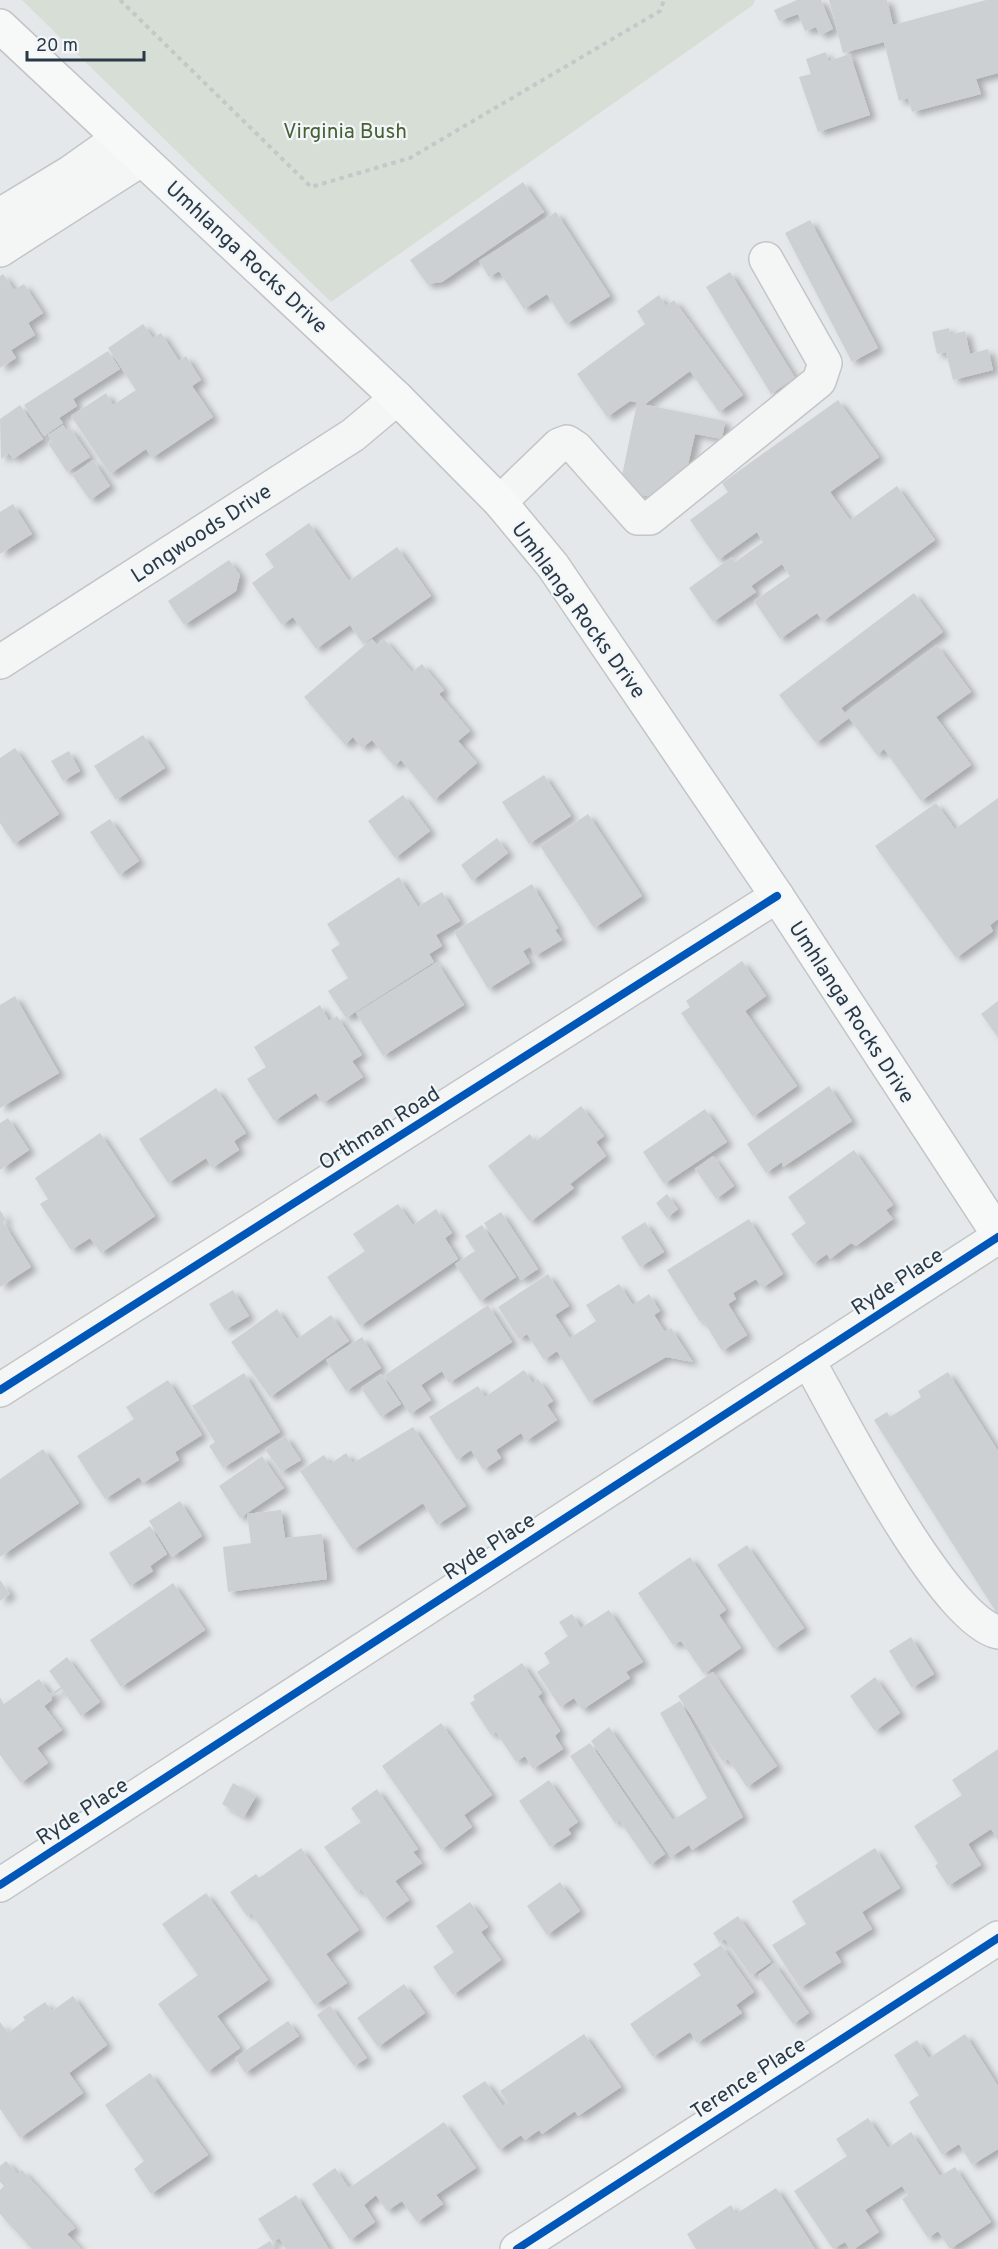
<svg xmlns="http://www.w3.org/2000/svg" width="998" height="2249" font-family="Overpass,sans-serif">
	<defs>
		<filter id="shadow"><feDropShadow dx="6" dy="4" stdDeviation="3" flood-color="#0004"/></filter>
	</defs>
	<rect width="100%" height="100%" fill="#e5e8ea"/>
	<!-- green -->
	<path fill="#d7ded5" d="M22 0H755L753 5 331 302Z"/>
	<!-- building -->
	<g fill="#cdd0d2" filter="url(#shadow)">
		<path d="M797 0H821L833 29 820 35 816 27 805 31 798 14 779 21 774 10Z"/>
		<path d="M829 0H887L893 25 986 0H998V73L976 79 981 94 912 112 908 98 899 101 884 42 843 53Z"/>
		<path d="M826 52 828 61 850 54 870 115 818 132 799 77 811 74 806 59Z"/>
		<path d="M523 182 544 212 442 282 427 284 410 260Z"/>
		<path d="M556 212 610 296 566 324 547 294 524 309 499 271 489 277 479 261Z"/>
		<path d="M810 220 878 348 852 362 785 233Z"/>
		<path d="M730 272 795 378 771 394 706 287Z"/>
		<path d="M3 274 14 290 24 284 43 313 28 323 35 335 11 350 16 358 0 368V276Z"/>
		<path d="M659 295 666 306 674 300 743 395 719 412 690 371 645 404 630 401 607 417 577 374 645 324 637 311Z"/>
		<path d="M143 324 153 338 161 333 179 361 186 356 201 380 192 386 213 417 152 458 146 449 110 474 71 416 106 393 113 405 136 390 108 348Z"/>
		<path d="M949 328 950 335 965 331 970 354 988 349 993 370 953 380 946 352 937 354 932 332Z"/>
		<path d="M108 351 120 369 73 399 77 406 59 418 63 423 44 436 24 405Z"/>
		<path d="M838 400 879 457 830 492 850 520 897 486 935 540 823 621 817 613 780 639 754 601 790 576 782 564 751 586 756 592 713 622 689 588 732 557 735 562 763 542 757 532 718 560 690 520 728 492 722 483Z"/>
		<path d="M637 403 725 421 722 439 695 434 683 487 664 483 661 499 619 490Z"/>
		<path d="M20 405 43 439 13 459 9 453 1 459 0 419Z"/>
		<path d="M63 425 66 430 70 428 90 457 67 472 48 443 52 441 48 435Z"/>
		<path d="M93 460 110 486 90 500 72 475Z"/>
		<path d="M13 504 32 534 0 554V512Z"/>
		<path d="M309 523 349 581 397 547 431 596 363 644 350 625 316 649 293 617 282 625 252 583 274 567 265 554Z"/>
		<path d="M229 560 240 575 236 591 184 625 168 601Z"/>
		<path d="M914 593 943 632 841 708 845 713 937 645 971 692 936 717 971 765 921 801 884 749 877 755 849 718 816 743 779 695Z"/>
		<path d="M372 639 377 645 384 639 412 672 422 664 444 690 439 694 470 731 458 741 477 763 434 800 401 760 394 766 372 740 362 748 353 737 345 745 304 697Z"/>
		<path d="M143 735 165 768 116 800 94 766Z"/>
		<path d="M15 748 59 814 14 844 0 823V758Z"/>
		<path d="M69 751 80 771 63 781 51 761Z"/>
		<path d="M544 775 571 816 529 844 502 802Z"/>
		<path d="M403 795 430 831 395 858 368 821Z"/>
		<path d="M998 798V919L990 925 993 931 956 958 875 846 936 803 955 829Z"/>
		<path d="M588 814 642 896 594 928 540 846Z"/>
		<path d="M110 819 139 861 119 875 90 832Z"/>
		<path d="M497 838 508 853 472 881 461 865Z"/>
		<path d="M399 877 424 916 419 906 442 892 460 921 436 935 442 946 429 954 434 962 346 1018 328 991 348 978 331 950 340 944 327 924Z"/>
		<path d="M532 884 558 928 555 930 562 940 535 956 530 947 523 951 530 963 488 989 454 932Z"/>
		<path d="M742 961 766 996 745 1011 797 1086 753 1117 681 1013 690 1007 686 1001Z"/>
		<path d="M437 962 464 1005 383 1056 356 1013Z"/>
		<path d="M15 996 59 1073 0 1108V1005Z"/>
		<path d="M998 1001V1037L981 1014Z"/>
		<path d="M320 1005 329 1021 337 1016 362 1055 352 1061 363 1077 323 1103 316 1093 274 1121 247 1079 266 1067 254 1047Z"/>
		<path d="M829 1086 852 1121 783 1167 782 1162 766 1173 747 1144Z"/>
		<path d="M216 1088 246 1133 234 1141 239 1150 212 1168 206 1158 168 1183 139 1139Z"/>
		<path d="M581 1106 604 1136 596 1142 606 1156 570 1184 574 1188 530 1222 488 1166 530 1134 535 1142Z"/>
		<path d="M705 1109 727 1142 664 1184 643 1152Z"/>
		<path d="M8 1118 29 1150 0 1170V1123Z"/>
		<path d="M100 1133 155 1216 101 1253 90 1238 71 1250 40 1204 48 1199 35 1178Z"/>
		<path d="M854 1150 893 1205 886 1210 893 1219 856 1246 851 1243 830 1259 827 1254 813 1264 791 1234 806 1223 788 1197Z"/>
		<path d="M713 1156 734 1186 716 1199 695 1169Z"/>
		<path d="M667 1194 678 1209 667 1218 656 1203Z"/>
		<path d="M398 1204 413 1225 436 1209 452 1233 445 1238 458 1259 360 1326 327 1277 365 1251 353 1234Z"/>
		<path d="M0 1210 6 1220 3 1222 31 1267 0 1287Z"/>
		<path d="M501 1212 538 1269 521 1280 484 1223Z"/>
		<path d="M749 1219 783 1274 762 1288 756 1279 733 1293 736 1299 728 1304 747 1335 722 1351 703 1320 700 1322 667 1270Z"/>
		<path d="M645 1222 664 1252 640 1267 621 1237Z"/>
		<path d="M482 1225 516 1277 480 1301 455 1264 475 1251 465 1236Z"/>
		<path d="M548 1274 569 1306 555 1315 570 1338 596 1321 586 1305 619 1284 633 1305 649 1294 660 1311 654 1315 665 1332 671 1328 693 1362 666 1357 589 1402 557 1351 544 1360 527 1334 519 1339 498 1307Z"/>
		<path d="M233 1290 249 1316 225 1330 209 1304Z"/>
		<path d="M488 1305 512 1342 449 1383 442 1371 421 1385 431 1400 410 1414 385 1375Z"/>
		<path d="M277 1309 297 1339 331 1315 349 1341 270 1397 231 1342Z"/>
		<path d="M362 1337 381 1368 346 1391 326 1360Z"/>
		<path d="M524 1370 533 1383 538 1379 553 1401 547 1405 557 1420 526 1441 521 1433 496 1450 501 1458 483 1470 471 1450 457 1460 429 1417 478 1386 485 1397Z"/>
		<path d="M948 1372 998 1451V1615L874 1420 887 1412 890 1417 921 1397 918 1391Z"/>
		<path d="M244 1373 280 1432 223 1468 209 1446 215 1442 192 1406Z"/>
		<path d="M381 1374 401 1404 381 1417 361 1388Z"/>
		<path d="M168 1380 202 1435 175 1452 179 1460 143 1483 139 1477 105 1499 77 1456 134 1419 126 1407Z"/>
		<path d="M413 1427 466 1506 437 1525 423 1503 353 1550 300 1471 324 1455 330 1464 346 1453 353 1463Z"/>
		<path d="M285 1436 301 1460 281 1472 265 1449Z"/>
		<path d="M43 1449 79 1503 0 1557V1479Z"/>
		<path d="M262 1456 284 1488 240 1518 219 1486Z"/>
		<path d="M180 1501 202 1536 172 1557 149 1521Z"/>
		<path d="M281 1510 285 1538 322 1534 327 1579 228 1592 223 1547 251 1543 247 1514Z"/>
		<path d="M150 1526 167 1554 150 1566 153 1571 130 1586 109 1553Z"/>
		<path d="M747 1545 804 1628 774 1649 717 1565Z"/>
		<path d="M690 1557 726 1610 719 1615 741 1648 704 1674 681 1641 673 1645 638 1593Z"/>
		<path d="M0 1580 10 1594 0 1601Z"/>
		<path d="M173 1583 205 1630 121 1687 90 1640Z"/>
		<path d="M609 1610 643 1662 626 1672 630 1678 582 1710 574 1698 560 1707 537 1672 550 1663 544 1653 568 1636 559 1622 572 1614 581 1628Z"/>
		<path d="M911 1637 934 1674 912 1688 889 1651Z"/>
		<path d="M67 1657 100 1702 81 1716 62 1689 51 1697 52 1700 44 1706 62 1730 37 1748 48 1763 21 1783 0 1755V1697L4 1704 39 1679 50 1694 61 1687 49 1671Z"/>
		<path d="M522 1663 542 1693 538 1696 560 1731 555 1736 563 1749 533 1769 525 1756 516 1762 496 1732 491 1735 470 1703 475 1700 473 1696Z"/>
		<path d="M713 1672 777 1766 747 1787 728 1759 723 1762 678 1696Z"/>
		<path d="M875 1677 900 1713 875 1731 850 1696Z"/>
		<path d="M680 1701 743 1817 692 1850 689 1845 671 1857 591 1741 609 1727 673 1820 707 1798 660 1713Z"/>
		<path d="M441 1723 492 1795 464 1815 472 1827 441 1850 382 1766Z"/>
		<path d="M590 1743 665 1854 650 1865 619 1820 615 1823 570 1756Z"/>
		<path d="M998 1749V1840L991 1829 968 1844 981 1865 948 1886 935 1866 938 1863 914 1826 962 1795 952 1780Z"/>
		<path d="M549 1780 578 1822 568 1829 571 1834 550 1847 519 1801Z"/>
		<path d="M233 1783 256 1796 244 1817 222 1804Z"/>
		<path d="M377 1789 418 1849 413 1852 422 1863 395 1881 409 1900 383 1919 361 1889 357 1892 324 1847 361 1822 351 1808Z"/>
		<path d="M301 1848 359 1930 326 1954 347 1983 315 2005 251 1913 247 1916 230 1892 256 1874 259 1878Z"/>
		<path d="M875 1848 900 1888 862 1912 872 1929 835 1952 841 1962 800 1988 772 1945 806 1924 792 1901Z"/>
		<path d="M560 1882 580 1911 547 1935 527 1906Z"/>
		<path d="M206 1893 268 1980 217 2016 240 2048 207 2072 158 2004 198 1975 162 1924Z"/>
		<path d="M470 1902 488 1927 481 1932 501 1960 453 1995 433 1967 454 1952 436 1926Z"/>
		<path d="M738 1916 771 1962 751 1976 725 1939 719 1942 713 1933Z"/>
		<path d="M721 1945 754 1992 736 2005 742 2013 697 2043 690 2032 653 2057 630 2024 701 1975 693 1964Z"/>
		<path d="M774 1963 809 2013 793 2024 758 1975Z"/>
		<path d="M404 1984 425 2013 378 2047 357 2018Z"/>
		<path d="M73 1996 107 2045 69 2073 83 2093 20 2138 0 2109V2022L8 2033 25 2020 23 2017 45 2002 52 2011Z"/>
		<path d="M330 2005 367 2058 354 2066 317 2015Z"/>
		<path d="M288 2021 299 2036 245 2073 235 2058Z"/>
		<path d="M584 2034 621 2087 578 2116 575 2111 542 2134 539 2130 525 2140 521 2135 499 2150 462 2096 485 2081 503 2106 508 2103 500 2091Z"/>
		<path d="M965 2034 998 2086V2149L972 2165 959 2144 942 2155 909 2102 919 2095 894 2055 917 2040 929 2058Z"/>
		<path d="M150 2073 208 2155 151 2194 134 2169 144 2161 105 2105Z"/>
		<path d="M868 2118 888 2148 911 2132 940 2176 955 2167 991 2222 950 2249 938 2231 928 2238 902 2199 908 2195 902 2186 865 2210 879 2232 854 2249H850L845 2242 833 2249 794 2191 847 2156 836 2139Z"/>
		<path d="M444 2122 476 2168 436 2195 443 2204 417 2222 402 2201 387 2211 376 2195 364 2205 375 2222 350 2240 312 2184 335 2168 349 2188Z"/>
		<path d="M6 2161 18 2174 22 2170 75 2228 67 2234 81 2249H32L0 2214V2190L4 2186 0 2182V2166Z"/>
		<path d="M776 2188 815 2249H696L687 2234 731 2205 736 2214Z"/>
		<path d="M296 2195 329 2249H286L279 2238 273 2242 258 2219Z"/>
		<path d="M270 2241 275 2249H257Z"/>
	</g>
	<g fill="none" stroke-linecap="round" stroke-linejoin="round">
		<!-- minor casing -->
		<g stroke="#c3c6c8" stroke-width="36">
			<g id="minor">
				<path d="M0 215 71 172 119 138"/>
				<path d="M0 250 142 159"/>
				<path d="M500 502 559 445 567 442 576 448 638 518H650L819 381 825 363 766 259"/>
				<path d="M0 662 353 435 397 398"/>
				<path d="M808 1360C839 1415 942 1619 998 1632"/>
				<path d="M0 1390 777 896"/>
				<path d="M0 1885 998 1237"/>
				<path d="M517 2249 998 1938"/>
			</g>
		</g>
		<!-- major casing -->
		<g stroke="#c0c5c8" stroke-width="36">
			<path id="major" d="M0 26 397 398 500 502 553 566 777 896 998 1234"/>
		</g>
		<!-- path -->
		<path stroke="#c3c8c9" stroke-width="4" stroke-dasharray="4.5 4.5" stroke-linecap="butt" d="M120 0 311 187 410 158 660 11 664 0"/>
		<!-- minor -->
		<use href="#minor" stroke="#f4f6f6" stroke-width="33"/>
		<!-- major -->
		<use href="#major" stroke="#f7f8f8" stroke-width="33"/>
		<!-- cycleway casing -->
		<g stroke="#f3f6f9" stroke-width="11">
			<g id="cycleway">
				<path d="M0 1390 777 896"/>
				<path d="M0 1885 998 1237"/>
				<path d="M517 2249 998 1938"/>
			</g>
		</g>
		<!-- cycleway -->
		<use href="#cycleway" stroke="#0057b8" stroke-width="8"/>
	</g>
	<g text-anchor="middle" stroke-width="4.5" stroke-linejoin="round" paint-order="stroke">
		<!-- park labels -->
		<g font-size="21" fill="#466235" stroke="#f3f6f9">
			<text x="345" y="138">Virginia Bush</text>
		</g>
		<!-- street labels -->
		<g font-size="21" fill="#293945" stroke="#f3f6f9">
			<text transform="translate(247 257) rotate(43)" y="7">Umhlanga Rocks Drive</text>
			<text transform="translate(201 533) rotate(-33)" y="7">Longwoods Drive</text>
			<text transform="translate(579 610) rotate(54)" y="7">Umhlanga Rocks Drive</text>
			<text transform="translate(852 1012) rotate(57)" y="7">Umhlanga Rocks Drive</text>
			<text transform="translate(379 1128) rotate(-32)" y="7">Orthman Road</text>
			<text transform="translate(897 1281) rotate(-33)" y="7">Ryde Place</text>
			<text transform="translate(489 1546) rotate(-33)" y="7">Ryde Place</text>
			<text transform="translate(82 1811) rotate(-33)" y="7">Ryde Place</text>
			<text transform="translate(748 2078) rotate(-33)" y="7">Terence Place</text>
		</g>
	</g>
	<!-- scale -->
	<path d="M27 51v9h117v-9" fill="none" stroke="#293945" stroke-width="3"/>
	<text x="36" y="51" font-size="18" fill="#293945" stroke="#f3f6f9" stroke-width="4.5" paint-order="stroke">20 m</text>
</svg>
